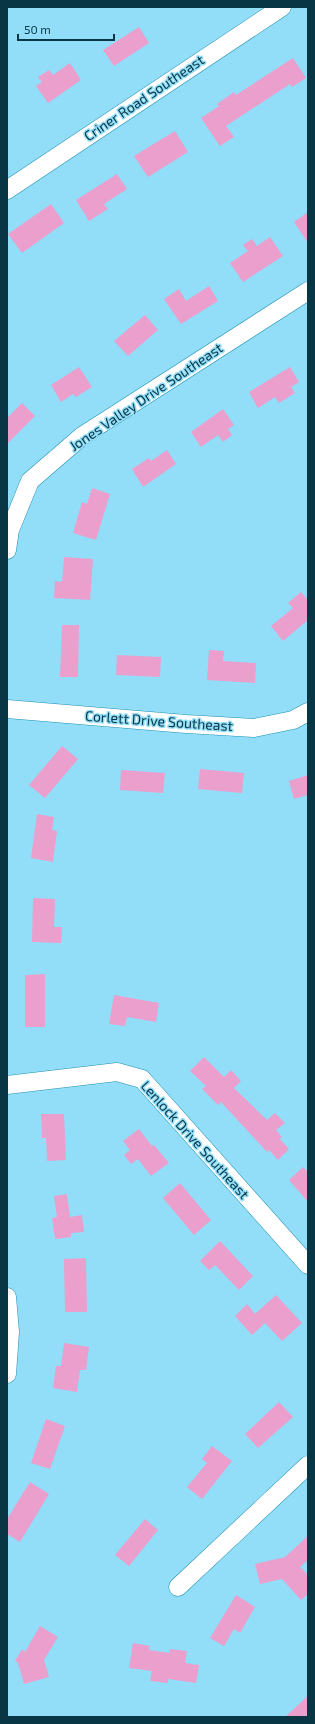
<svg xmlns="http://www.w3.org/2000/svg" width="315" height="1724" font-family="'Exo 2',sans-serif">
	<rect width="100%" height="100%" fill="#92def9"/>
	<!-- building -->
	<g fill="#ea9fcd">
		<path d="M139 27 149 43 114 66 103 50Z"/>
		<path d="M293 58 306 78 292 87 290 84 226 126 234 137 220 146 201 118 219 106 217 104 234 92 236 95Z"/>
		<path d="M70 63 81 80 48 103 36 86 42 82 38 77 49 70 53 75Z"/>
		<path d="M175 131 188 152 148 177 134 156Z"/>
		<path d="M117 174 127 189 104 204 108 209 89 221 76 200Z"/>
		<path d="M51 204 64 223 22 253 8 234Z"/>
		<path d="M308 212V243L294 222Z"/>
		<path d="M270 237 283 256 243 282 230 263 248 251 243 245 252 239 257 246Z"/>
		<path d="M209 286 218 301 181 324 164 299 179 289 186 301Z"/>
		<path d="M145 315 158 330 128 356 114 341Z"/>
		<path d="M79 367 92 387 76 397 73 394 61 402 51 385Z"/>
		<path d="M290 367 299 382 291 387 295 393 279 403 275 397 258 408 249 392Z"/>
		<path d="M22 403 35 416 7 444V418Z"/>
		<path d="M223 409 234 425 228 429 232 435 223 442 218 435 201 447 191 432Z"/>
		<path d="M167 450 176 464 143 487 132 469 149 458 151 461Z"/>
		<path d="M92 488 110 494 96 540 73 533 82 502 87 504Z"/>
		<path d="M64 557 93 559 90 600 54 598 55 581 62 582Z"/>
		<path d="M301 592 308 600V620L283 641 271 626 293 608 288 603Z"/>
		<path d="M62 625H79L78 677H60Z"/>
		<path d="M209 650 224 651 223 661 256 663 255 683 207 680Z"/>
		<path d="M117 655 161 657 160 677 116 675Z"/>
		<path d="M62 746 78 759 45 798 29 785Z"/>
		<path d="M200 769 244 773 242 793 198 789Z"/>
		<path d="M121 770 165 773 163 793 120 790Z"/>
		<path d="M308 775V795L294 799 289 781Z"/>
		<path d="M37 814 54 817 52 830 57 831 53 862 31 858Z"/>
		<path d="M33 898 55 899 54 927H62L61 943 32 942Z"/>
		<path d="M45 974V1027H25V975Z"/>
		<path d="M114 995 159 1003 156 1022 127 1017 125 1026 109 1024Z"/>
		<path d="M204 1057 224 1077 231 1070 241 1081 234 1088 267 1120 275 1113 285 1123 276 1130 282 1137 280 1139 289 1149 278 1160 269 1150 267 1152 221 1102 218 1105 202 1089 206 1086 190 1071Z"/>
		<path d="M41 1114H64L66 1160 47 1161 46 1138H42Z"/>
		<path d="M139 1129 152 1146 154 1145 169 1163 151 1176 138 1159 131 1164 124 1155 130 1150 123 1141Z"/>
		<path d="M303 1167 308 1172V1202L289 1180Z"/>
		<path d="M180 1183 211 1220 194 1235 163 1198Z"/>
		<path d="M67 1194 70 1217 82 1215 84 1232 71 1233V1237L55 1239 52 1218 57 1217 54 1196Z"/>
		<path d="M220 1241 253 1276 239 1290 215 1265 209 1270 200 1261Z"/>
		<path d="M86 1258 87 1312H65L64 1259Z"/>
		<path d="M276 1295 302 1323 282 1341 265 1323 252 1335 235 1316 247 1304 255 1314Z"/>
		<path d="M64 1343 89 1347 86 1370H80L77 1392 53 1388 56 1366H61Z"/>
		<path d="M279 1402 293 1417 258 1448 245 1434Z"/>
		<path d="M46 1419 65 1426 50 1469 31 1463Z"/>
		<path d="M212 1446 232 1461 202 1499 187 1487 207 1463 202 1459Z"/>
		<path d="M30 1482 49 1494 20 1542 7 1534V1519Z"/>
		<path d="M145 1519 158 1530 129 1566 115 1555Z"/>
		<path d="M308 1536V1560L300 1567 308 1575V1594L301 1600 282 1579 260 1584 255 1564 285 1557Z"/>
		<path d="M236 1595 255 1607 240 1633 234 1629 224 1646 210 1638Z"/>
		<path d="M40 1626 58 1637 44 1660 49 1677 24 1684 18 1663 15 1661 22 1649 25 1652Z"/>
		<path d="M133 1643 150 1646 149 1650 169 1653 170 1649 187 1651 185 1663 199 1665 196 1683 168 1679V1683L150 1681 152 1671 129 1668Z"/>
		<path d="M308 1696V1717H285Z"/>
	</g>
	<g fill="none" stroke-linecap="round" stroke-linejoin="round">
		<!-- minor casing -->
		<g stroke="#1f90b0" stroke-width="19">
			<g id="minor">
				<path d="M7 190 282 7"/>
				<path d="M7 550 10 530 30 481 82 436 308 291"/>
				<path d="M7 709 186 724 254 728 293 720 308 712"/>
				<path d="M7 1085 117 1072 142 1079 308 1265"/>
				<path d="M7 1297 10 1332 7 1374"/>
				<path d="M178 1587 308 1465"/>
			</g>
		</g>
		<!-- minor -->
		<use href="#minor" stroke="#fff" stroke-width="18"/>
	</g>
	<g text-anchor="middle" stroke-width="3" stroke-linejoin="round" paint-order="stroke">
		<!-- street labels -->
		<g font-size="14" fill="#083644" stroke="#92def9">
			<text transform="translate(144 98) rotate(-34)" y="5">Criner Road Southeast</text>
			<text transform="translate(146 397) rotate(-34)" y="5">Jones Valley Drive Southeast</text>
			<text transform="translate(159 721) rotate(4)" y="5">Corlett Drive Southeast</text>
			<text transform="translate(195 1140) rotate(48)" y="5">Lenlock Drive Southeast</text>
		</g>
	</g>
	<!-- border -->
	<rect width="315" height="1724" fill="none" stroke="#083644" stroke-width="16"/>
	<!-- scale -->
	<path d="M18 34v6h96v-6" fill="none" stroke="#083644" stroke-width="2"/>
	<text x="24" y="34" font-size="12" fill="#083644" stroke="#92def9" stroke-width="3" paint-order="stroke">50 m</text>
</svg>
